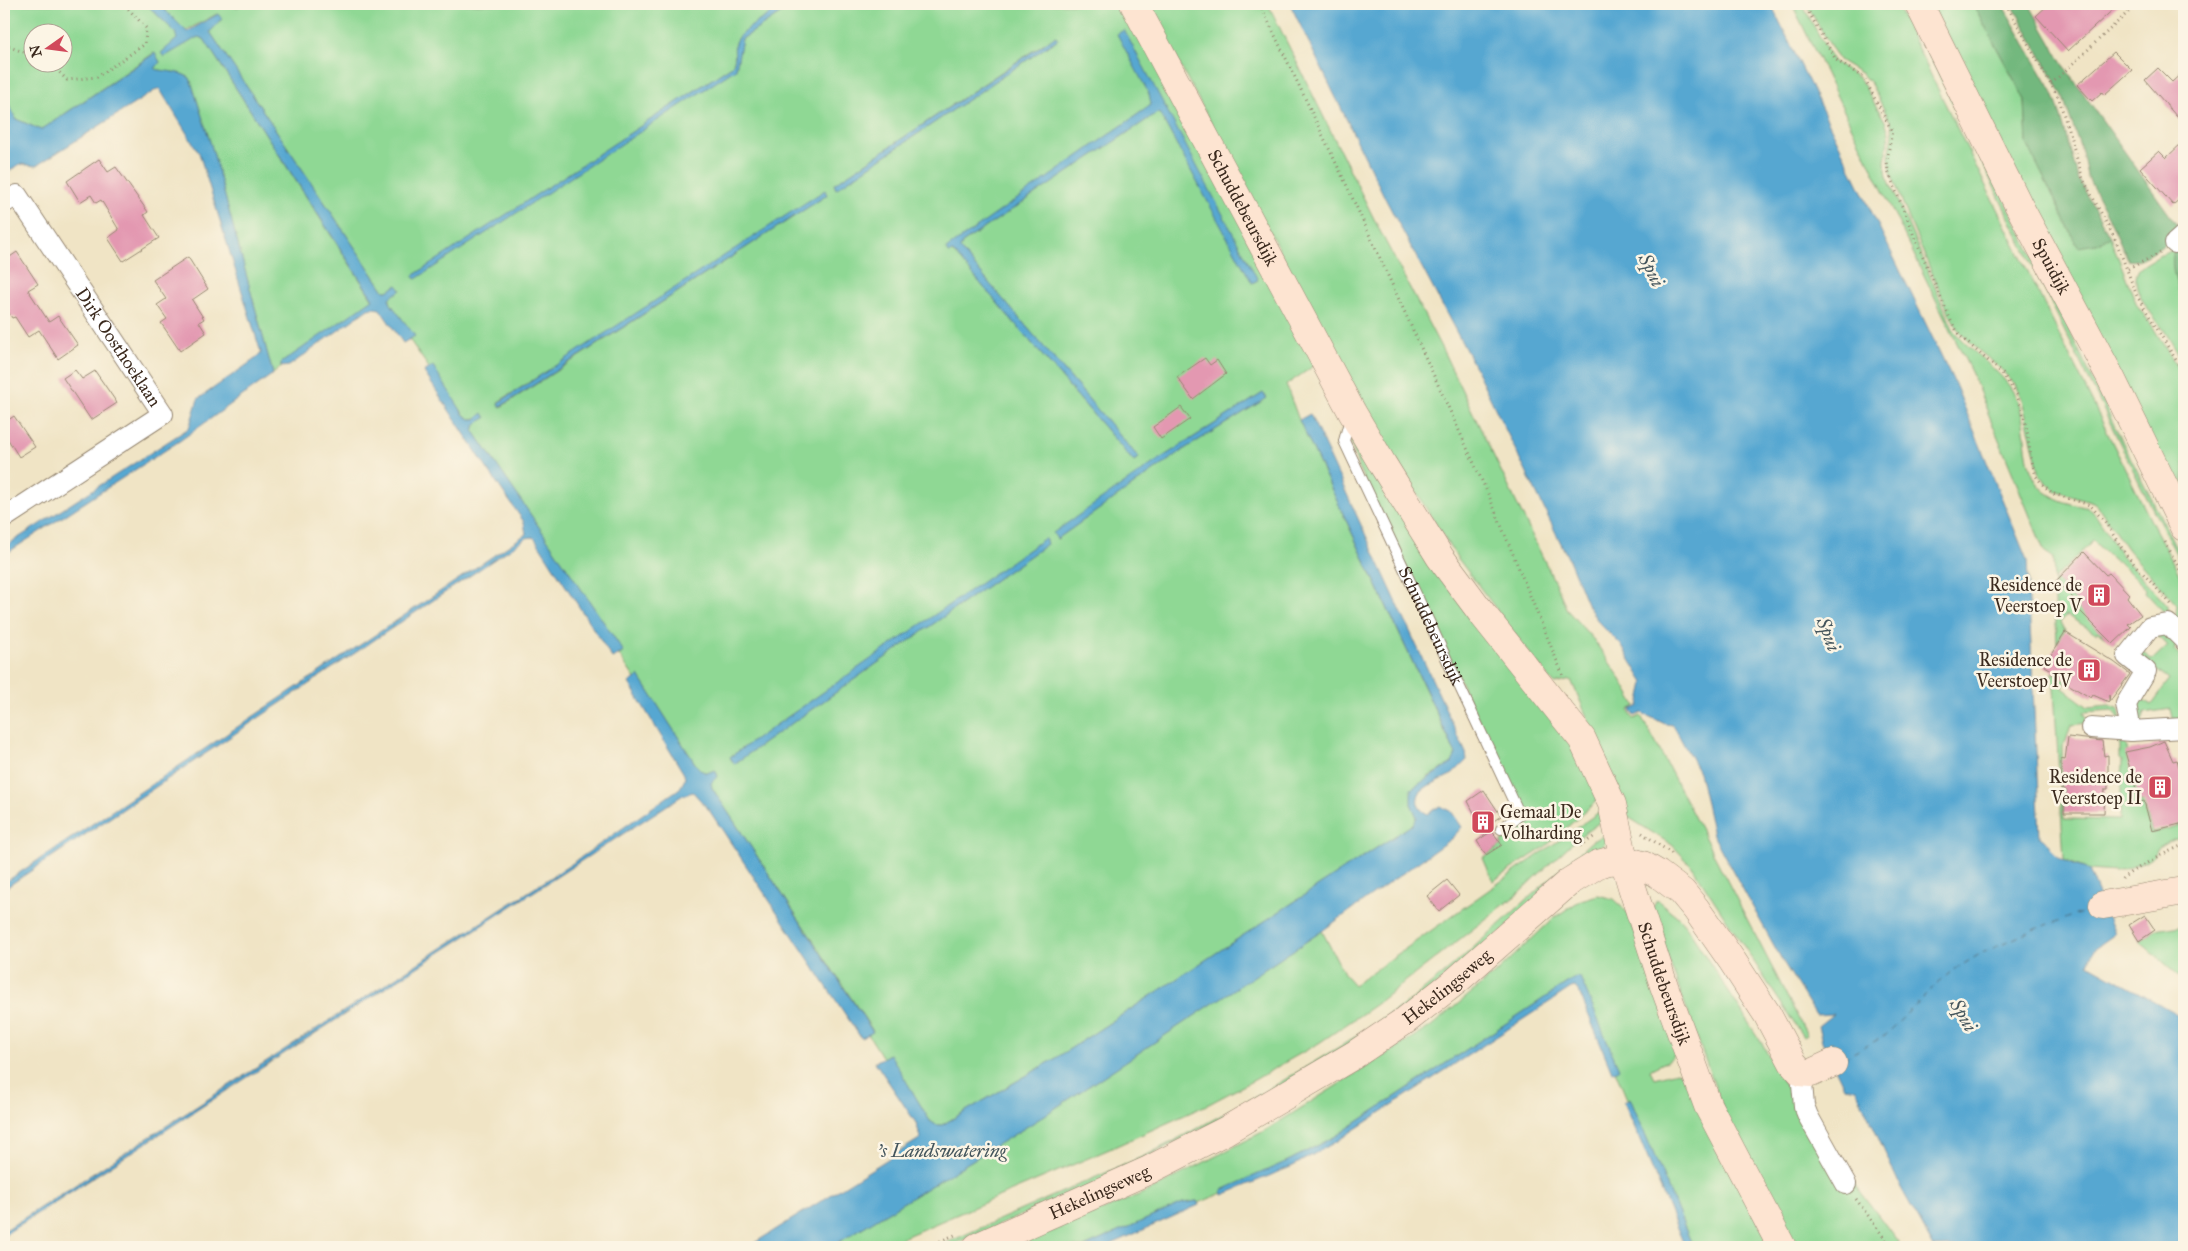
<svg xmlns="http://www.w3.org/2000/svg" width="2188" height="1251" font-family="'IM FELL Great Primer',serif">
	<rect width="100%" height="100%" fill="#fcf5e5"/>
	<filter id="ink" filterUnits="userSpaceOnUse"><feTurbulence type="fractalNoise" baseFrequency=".02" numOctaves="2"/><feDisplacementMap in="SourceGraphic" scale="10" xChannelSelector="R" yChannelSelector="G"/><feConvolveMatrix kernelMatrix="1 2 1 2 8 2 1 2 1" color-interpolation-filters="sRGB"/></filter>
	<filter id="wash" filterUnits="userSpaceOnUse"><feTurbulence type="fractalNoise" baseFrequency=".0096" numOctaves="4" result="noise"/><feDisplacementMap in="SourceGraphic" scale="20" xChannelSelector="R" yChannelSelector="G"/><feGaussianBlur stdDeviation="1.12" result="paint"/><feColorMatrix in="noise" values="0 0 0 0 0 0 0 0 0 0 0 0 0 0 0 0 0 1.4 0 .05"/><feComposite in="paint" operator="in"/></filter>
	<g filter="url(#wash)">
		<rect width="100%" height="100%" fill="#f0e4c5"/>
		<!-- green -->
		<g fill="#8fd894" stroke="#658159" fill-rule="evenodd">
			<path d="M4 4H146L176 32 178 39 161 53 198 37 204 39 373 300 281 363V367L273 374 212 148 190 78C179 71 167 72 154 69L160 62 154 53 41 130 16 119 4 95ZM32 32H62V62H32Z"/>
			<path d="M159 4H233L236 8 242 4H786C776 11 737 32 735 43 733 51 737 58 732 66L415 275 735 69 742 39 795 4H1127L1318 363 1286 385 1299 420 1456 755 1452 763 1428 777 1411 804 1417 817 1413 824 1053 1060 942 1125H936L930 1121 889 1054 883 1058 868 1034 873 1031 712 788 711 783 718 776 715 770 708 773 702 771 696 765 639 676 635 679 619 655 624 652 473 430 477 423 485 417 470 419 464 415 432 367 429 368 409 339 414 336 391 304 389 298 400 290 397 285 388 291H384L210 32 222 19 217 14 185 31ZM1124 30 1253 283 1160 114 1157 113 962 243 960 249 1139 458 1134 462 956 255 947 249 1151 105 1153 103ZM1055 36 1058 39 836 189 834 184ZM827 195 501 407 498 402ZM1263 393 1267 398 1186 448 1057 539 1161 458ZM1045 539 1047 544 734 764 730 757Z"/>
			<path d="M1147 4H1268L1380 231 1444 353 1559 591 1567 610 1593 639 1619 676 1636 706 1629 710 1634 719 1641 716 1658 747 1807 1035 1803 1037 1691 865 1672 845 1628 817 1616 783 1571 680 1555 684 1544 672 1456 556 1372 422Z"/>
			<path d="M1792 4H1802L1833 61 1860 79 1885 121 1889 132 1885 162 1887 176 1954 331C1972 354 2001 369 2015 395 2032 427 2016 476 2052 496 2063 503 2077 505 2088 508L2093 511 2122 556 2166 604 2168 611 2167 615 2145 592 2146 589 2117 560 2116 562 2093 541 2054 579 2078 603 2076 606 2117 639 2114 643 2110 641V639L2098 632 2096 633 2066 615 2061 622 2065 630 2057 643 2053 558 2045 553 1973 376Z"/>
			<path d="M1806 4H1896L2153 525 2184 583V621L2179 626 2175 622 2177 605 2128 550 2097 505 2093 502 2054 490 2040 475 2022 400 2015 385 1999 367 1978 350 1960 332 1949 313 1911 224 1891 173 1889 157 1893 132 1891 123 1871 84 1862 74 1839 60Z"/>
			<path d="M1904 4H1909L2064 319 2115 427 2184 563V569L2146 496Z"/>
			<path d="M1931 4H1973L2025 100 2027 144 2096 244 2110 237 2137 305 2153 327 2184 379V505Z"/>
			<path d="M2174 249 2178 289 2184 300V365C2179 355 2173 345 2167 335 2158 320 2128 291 2138 271 2141 264 2166 253 2174 249Z"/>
			<path d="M1355 439 1574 747 1601 797 1545 847 1493 881 1483 858 1502 845 1501 842 1529 825 1359 469 1351 442Z"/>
			<path d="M2164 632 2177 645 2174 650 2184 661V720L2174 722 2171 709 2145 713 2141 724 2132 705 2138 696 2151 705 2169 680 2139 656 2142 650 2152 660 2167 646 2157 635Z"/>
			<path d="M2053 672 2066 680 2063 688 2088 707 2109 705 2119 709 2121 721 2112 710 2084 712 2089 723 2071 725 2066 741 2062 746 2064 819 2120 820 2122 761 2120 759V741L2124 736 2140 802H2143L2152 833 2184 824V837L2172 840 2156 850 2152 858 2146 862 2116 872 2089 870 2064 860Z"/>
			<path d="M1602 810 1606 811 1600 822 1575 840 1518 894 1375 1005 1319 1043 1256 1079 1209 1104 1112 1148 881 1247H831L1036 1121 1322 931 1345 975 1354 985Z"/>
			<path d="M1601 837H1606L1607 840 1599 851 1411 1006 1263 1097 1096 1183 947 1247H937L1151 1153 1261 1094 1344 1044 1410 1001 1453 966 1592 841Z"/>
			<path d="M1598 895 1613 899 1628 913 1677 1048C1673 1062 1661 1063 1650 1070L1654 1078 1677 1072 1687 1077 1771 1247H1693L1630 1099H1627L1615 1070 1618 1069 1580 978 1576 977 1336 1136 1290 1160 1222 1191V1193L1199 1203 1197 1201 1183 1203 1084 1247H1014L1153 1189 1266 1130 1430 1027 1498 971 1555 917 1581 900Z"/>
			<path d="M1657 900 1677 916 1686 926 1761 1042 1797 1107 1902 1247H1792L1726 1117 1651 911Z"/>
			<path d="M2180 916H2184V980L2139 941 2155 930 2180 926Z"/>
		</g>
		<!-- forest -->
		<g fill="#73b87e" stroke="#57714e">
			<path d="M1973 4H2002L2052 91 2059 110 2078 178 2110 237 2096 244 2078 247 2027 144 2025 100Z"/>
			<path d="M2012 4H2029L2066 69 2181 231C2170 240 2142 265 2128 260L2112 224 2087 176 2082 152 2061 92Z"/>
			<path d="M2184 242V300C2175 282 2170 269 2174 249Z"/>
		</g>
		<!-- water -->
		<g fill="#57a7d1" stroke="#496878">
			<path d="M146 4H159L187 32 218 14 222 19 210 32 384 291H388L397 285 401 290 389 298 391 304 415 336 403 343 380 309 374 308 368 309 289 366 281 367V363L373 299 204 39 198 37 164 57 161 53 177 39 175 32Z"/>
			<path d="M786 4H795L742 39 736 69 416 279 414 278V275L732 66C737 58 733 51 735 43 737 32 776 11 786 4Z"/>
			<path d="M1290 4H1771L1955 384 2027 560 2040 837C2051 844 2049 848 2056 855 2065 863 2078 866 2089 870L2115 934 2094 949 2088 964 2184 1018V1247H1934L1901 1188 1856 1089 1844 1087 1822 1041 1818 1026 1833 1014 1816 1015 1782 960 1713 835 1699 772 1673 725 1665 724 1642 713 1635 716 1631 710 1639 706 1644 683 1621 645 1600 624 1588 606 1570 562 1476 369 1386 200Z"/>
			<path d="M1124 30 1258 280 1252 283 1160 114 1157 113 962 243 960 249 1139 458 1134 462 956 255 953 252 948 253 946 249 1151 105 1149 94 1117 34Z"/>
			<path d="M1056 36 1058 39 836 189 834 184Z"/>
			<path d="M155 53 160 62 155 69C167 72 179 71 190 78L212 148 273 374 181 440 4 555V547L189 428 198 399 258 357 261 353 199 153 159 88 36 166 20 164 4 175V95L16 119 41 130Z"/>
			<path d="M825 190 827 195 500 407 498 403Z"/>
			<path d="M433 366 464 415 470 419H476L483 413 486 418 477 423 473 430 624 652 612 658 536 540 533 537 526 538 4 889V883L526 534 524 522 486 467 424 372Z"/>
			<path d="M1263 393 1267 398 1186 448 1057 539 1053 533 1161 458Z"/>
			<path d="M1310 414 1466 753 1467 760 1453 774 1428 786 1420 792C1415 801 1418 810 1428 814L1440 806 1451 811 1462 827 1452 838 1322 931 1036 1121 831 1247H748L921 1138 916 1123 875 1062 890 1054 930 1121 936 1125H942L1053 1060 1413 824 1417 817 1411 804V789L1452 763 1456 754 1299 420Z"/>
			<path d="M1045 538 1047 544 734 764 730 757Z"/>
			<path d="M639 676 696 765 702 771 707 773 715 770 718 776 711 783 712 788 873 1032 861 1038 709 810 693 792 683 795 4 1235V1231L570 865 680 788 685 779 684 774 629 683Z"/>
			<path d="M1576 977H1580L1619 1069 1612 1072 1579 992 1575 987 1571 988 1337 1141 1293 1166 1223 1195 1222 1190 1290 1160 1336 1136Z"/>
			<path d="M1630 1098 1693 1247H1685L1624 1102Z"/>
			<path d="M1197 1201 1199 1205 1105 1247H1084L1183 1203Z"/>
		</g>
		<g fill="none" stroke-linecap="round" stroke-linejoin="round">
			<!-- ferry -->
			<path stroke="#45565d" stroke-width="1" stroke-dasharray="6 5" stroke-linecap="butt" d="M1844 1058 1886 1035 1933 987 1952 971 1980 954 2035 929 2090 910"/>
		</g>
		<g id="blocks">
			<!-- building -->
			<g fill="#e398b1">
				<path d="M2049 4H2119L2068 51 2036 16Z"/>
				<path d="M2114 52 2132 70 2104 95 2102 92 2092 101 2077 85Z"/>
				<path d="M2158 68 2172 82 2184 71V125L2145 80Z"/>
				<path d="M2184 141V195L2173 205 2140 168 2159 151 2166 158Z"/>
				<path d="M99 159 108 172 116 167 148 212 144 215 159 238 123 261 108 238 119 230 101 200 96 203 91 195 80 202 67 181Z"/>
				<path d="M17 252 38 284 28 290 49 322 58 316 78 345 58 359 39 330 28 337 15 317 12 318 4 305V261Z"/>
				<path d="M188 257 208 289 192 300 204 319 199 322 206 333 180 351 161 323 167 319 157 305 166 299 153 280Z"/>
				<path d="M1205 358 1210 365 1217 360 1226 374 1193 399 1177 377Z"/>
				<path d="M75 370 82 379 95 371 117 403 91 420 63 378Z"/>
				<path d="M1181 407 1190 419 1161 439 1153 427Z"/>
				<path d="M14 416 35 447 19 457 4 433V423Z"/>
				<path d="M2084 552 2106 575 2109 573 2129 594 2127 597 2141 615 2128 624 2131 627 2113 644 2075 606 2078 603 2056 581Z"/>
				<path d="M2065 632 2114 662 2130 674 2110 701 2109 695V702L2093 695 2091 698 2066 683 2068 680 2044 666Z"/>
				<path d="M2068 737 2102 741 2104 756 2108 755V789H2105L2104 813H2064V789H2061V759L2065 760Z"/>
				<path d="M2164 741 2173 761 2177 760 2184 785V823L2152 831 2144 801 2140 802 2125 752 2150 747Z"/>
				<path d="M1484 790 1501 816 1482 829 1468 801Z"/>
				<path d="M1492 831 1502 845 1486 855 1477 841Z"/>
				<path d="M1447 880 1459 895 1439 911 1427 896Z"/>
				<path d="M2145 915 2155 930 2139 941 2129 925Z"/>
			</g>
		</g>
	</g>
	<g filter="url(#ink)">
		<use href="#blocks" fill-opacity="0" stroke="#968772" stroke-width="1"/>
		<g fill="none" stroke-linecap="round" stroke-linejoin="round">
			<!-- lane casing -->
			<g stroke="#968772" stroke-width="12">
				<g id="lane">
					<path id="s1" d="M1350 418 1344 441 1520 815 1501 829"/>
				</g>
			</g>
			<!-- street casing -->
			<g stroke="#968772" stroke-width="22">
				<g id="street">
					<path id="s2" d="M4 203 17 195 163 414 4 518"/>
					<path d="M2175 243 2184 235"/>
					<path d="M2184 640 2168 624 2150 627 2127 656 2146 671 2126 704 2131 731 2184 728"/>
					<path d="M2091 728 2131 731"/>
					<path d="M1801 1072 1804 1106 1808 1116 1846 1184"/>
				</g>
			</g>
			<!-- secondary casing -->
			<g stroke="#968772" stroke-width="29">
				<g id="secondary">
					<path id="s3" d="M1134 4 1352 412 1383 465 1440 557 1484 616 1582 739 1612 804 1624 860 1632 887 1664 986 1708 1106 1782 1247"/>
					<path id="s4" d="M1919 4 2018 204 2110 376 2184 527"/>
					<path d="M2103 905 2184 891"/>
					<path id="s5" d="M977 1247 1149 1170 1225 1131 1354 1055 1406 1020 1456 981 1569 882 1598 864 1609 861 1624 860 1643 865 1658 874 1682 892 1696 909 1733 962 1767 1014 1793 1063 1801 1072 1811 1073 1833 1063"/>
				</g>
			</g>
			<!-- path -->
			<g stroke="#968772" stroke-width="3" stroke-dasharray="1 4" stroke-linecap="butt">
				<path d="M1260 4 1346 184 1489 496 1564 678"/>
				<path d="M1804 4 1836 60 1864 78 1892 131 1887 160 1888 171 1914 236 1952 323 1960 336 2002 373 2017 395 2026 424 2031 458 2036 476 2044 486 2054 494 2090 505 2105 522 2127 556 2172 605"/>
				<path d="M2006 4 2059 99 2083 179 2116 241 2137 296 2184 373"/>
				<path d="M4 45 32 55"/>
				<path d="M49 62 67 80 97 77 145 44 146 28 124 4"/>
				<path d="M2051 84 2137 4"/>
				<path d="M2128 269 2160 253"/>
				<path d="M2165 542 2184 577"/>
				<path d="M1642 833 1674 855"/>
				<path d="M1580 846 1595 836"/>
				<path d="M2122 879C2126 873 2176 847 2184 845"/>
				<path d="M1856 1199 1891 1247"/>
				<path d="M926 1247 957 1234"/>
			</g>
			<!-- lane -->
			<use href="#lane" stroke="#fff" stroke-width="10"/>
			<!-- street -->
			<use href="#street" stroke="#fff" stroke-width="20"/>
			<!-- secondary -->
			<use href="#secondary" stroke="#fde4d1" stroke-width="28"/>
		</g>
	</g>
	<!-- icons -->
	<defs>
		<g id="building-square" transform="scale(1.25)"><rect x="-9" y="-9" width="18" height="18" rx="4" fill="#d1495b" stroke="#fcf5e5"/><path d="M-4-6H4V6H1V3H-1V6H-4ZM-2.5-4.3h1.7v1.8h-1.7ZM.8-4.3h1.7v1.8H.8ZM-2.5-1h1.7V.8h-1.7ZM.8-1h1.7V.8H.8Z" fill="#fff"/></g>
	</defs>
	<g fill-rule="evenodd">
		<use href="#building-square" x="2099" y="595"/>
		<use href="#building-square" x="2089" y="670"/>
		<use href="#building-square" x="2160" y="787"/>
		<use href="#building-square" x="1483" y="822"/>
	</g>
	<g text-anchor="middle" stroke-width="5" stroke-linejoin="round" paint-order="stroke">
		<!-- street labels -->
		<g font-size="18" fill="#3b2a1e" stroke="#fcf5e5">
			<text dy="6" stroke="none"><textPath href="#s3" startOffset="231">Schuddebeursdijk</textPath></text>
			<text dy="6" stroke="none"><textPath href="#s4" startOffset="294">Spuidijk</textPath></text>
			<text dy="6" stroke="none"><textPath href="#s2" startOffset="198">Dirk Oosthoeklaan</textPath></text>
			<text dy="6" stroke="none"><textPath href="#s1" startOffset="228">Schuddebeursdijk</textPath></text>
			<text dy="6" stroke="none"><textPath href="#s3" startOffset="1122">Schuddebeursdijk</textPath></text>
			<text dy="6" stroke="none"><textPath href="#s5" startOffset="539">Hekelingseweg</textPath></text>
			<text dy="6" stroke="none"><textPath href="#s5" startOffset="134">Hekelingseweg</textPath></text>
		</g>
		<!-- poi labels -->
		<g font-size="18" fill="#3b2a1e" stroke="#fcf5e5" text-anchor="end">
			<text x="2082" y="591">Residence de<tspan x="2082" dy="21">Veerstoep V</tspan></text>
			<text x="2072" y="666">Residence de<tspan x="2072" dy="21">Veerstoep IV</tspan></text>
			<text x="2142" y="783">Residence de<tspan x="2142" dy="21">Veerstoep II</tspan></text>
			<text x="1500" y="818" text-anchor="start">Gemaal De<tspan x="1500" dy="21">Volharding</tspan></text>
		</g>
		<!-- water labels -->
		<g font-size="19" font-style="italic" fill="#45565d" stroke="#fcf5e5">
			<text transform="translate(1652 270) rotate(63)" y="7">Spui</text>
			<text transform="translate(1829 634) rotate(69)" y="7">Spui</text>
			<text transform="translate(1964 1015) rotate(60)" y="7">Spui</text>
			<text x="942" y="1157">'s Landswatering</text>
		</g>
	</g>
	<!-- margin -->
	<rect width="2188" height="1251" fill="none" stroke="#fcf5e5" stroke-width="20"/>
	<!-- north arrow -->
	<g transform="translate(48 48) rotate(256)"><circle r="24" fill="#fcf5e5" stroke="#afa495"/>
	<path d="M0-4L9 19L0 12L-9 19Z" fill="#d1495b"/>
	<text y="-8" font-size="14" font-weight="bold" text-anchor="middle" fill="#3b2a1e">N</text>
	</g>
</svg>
